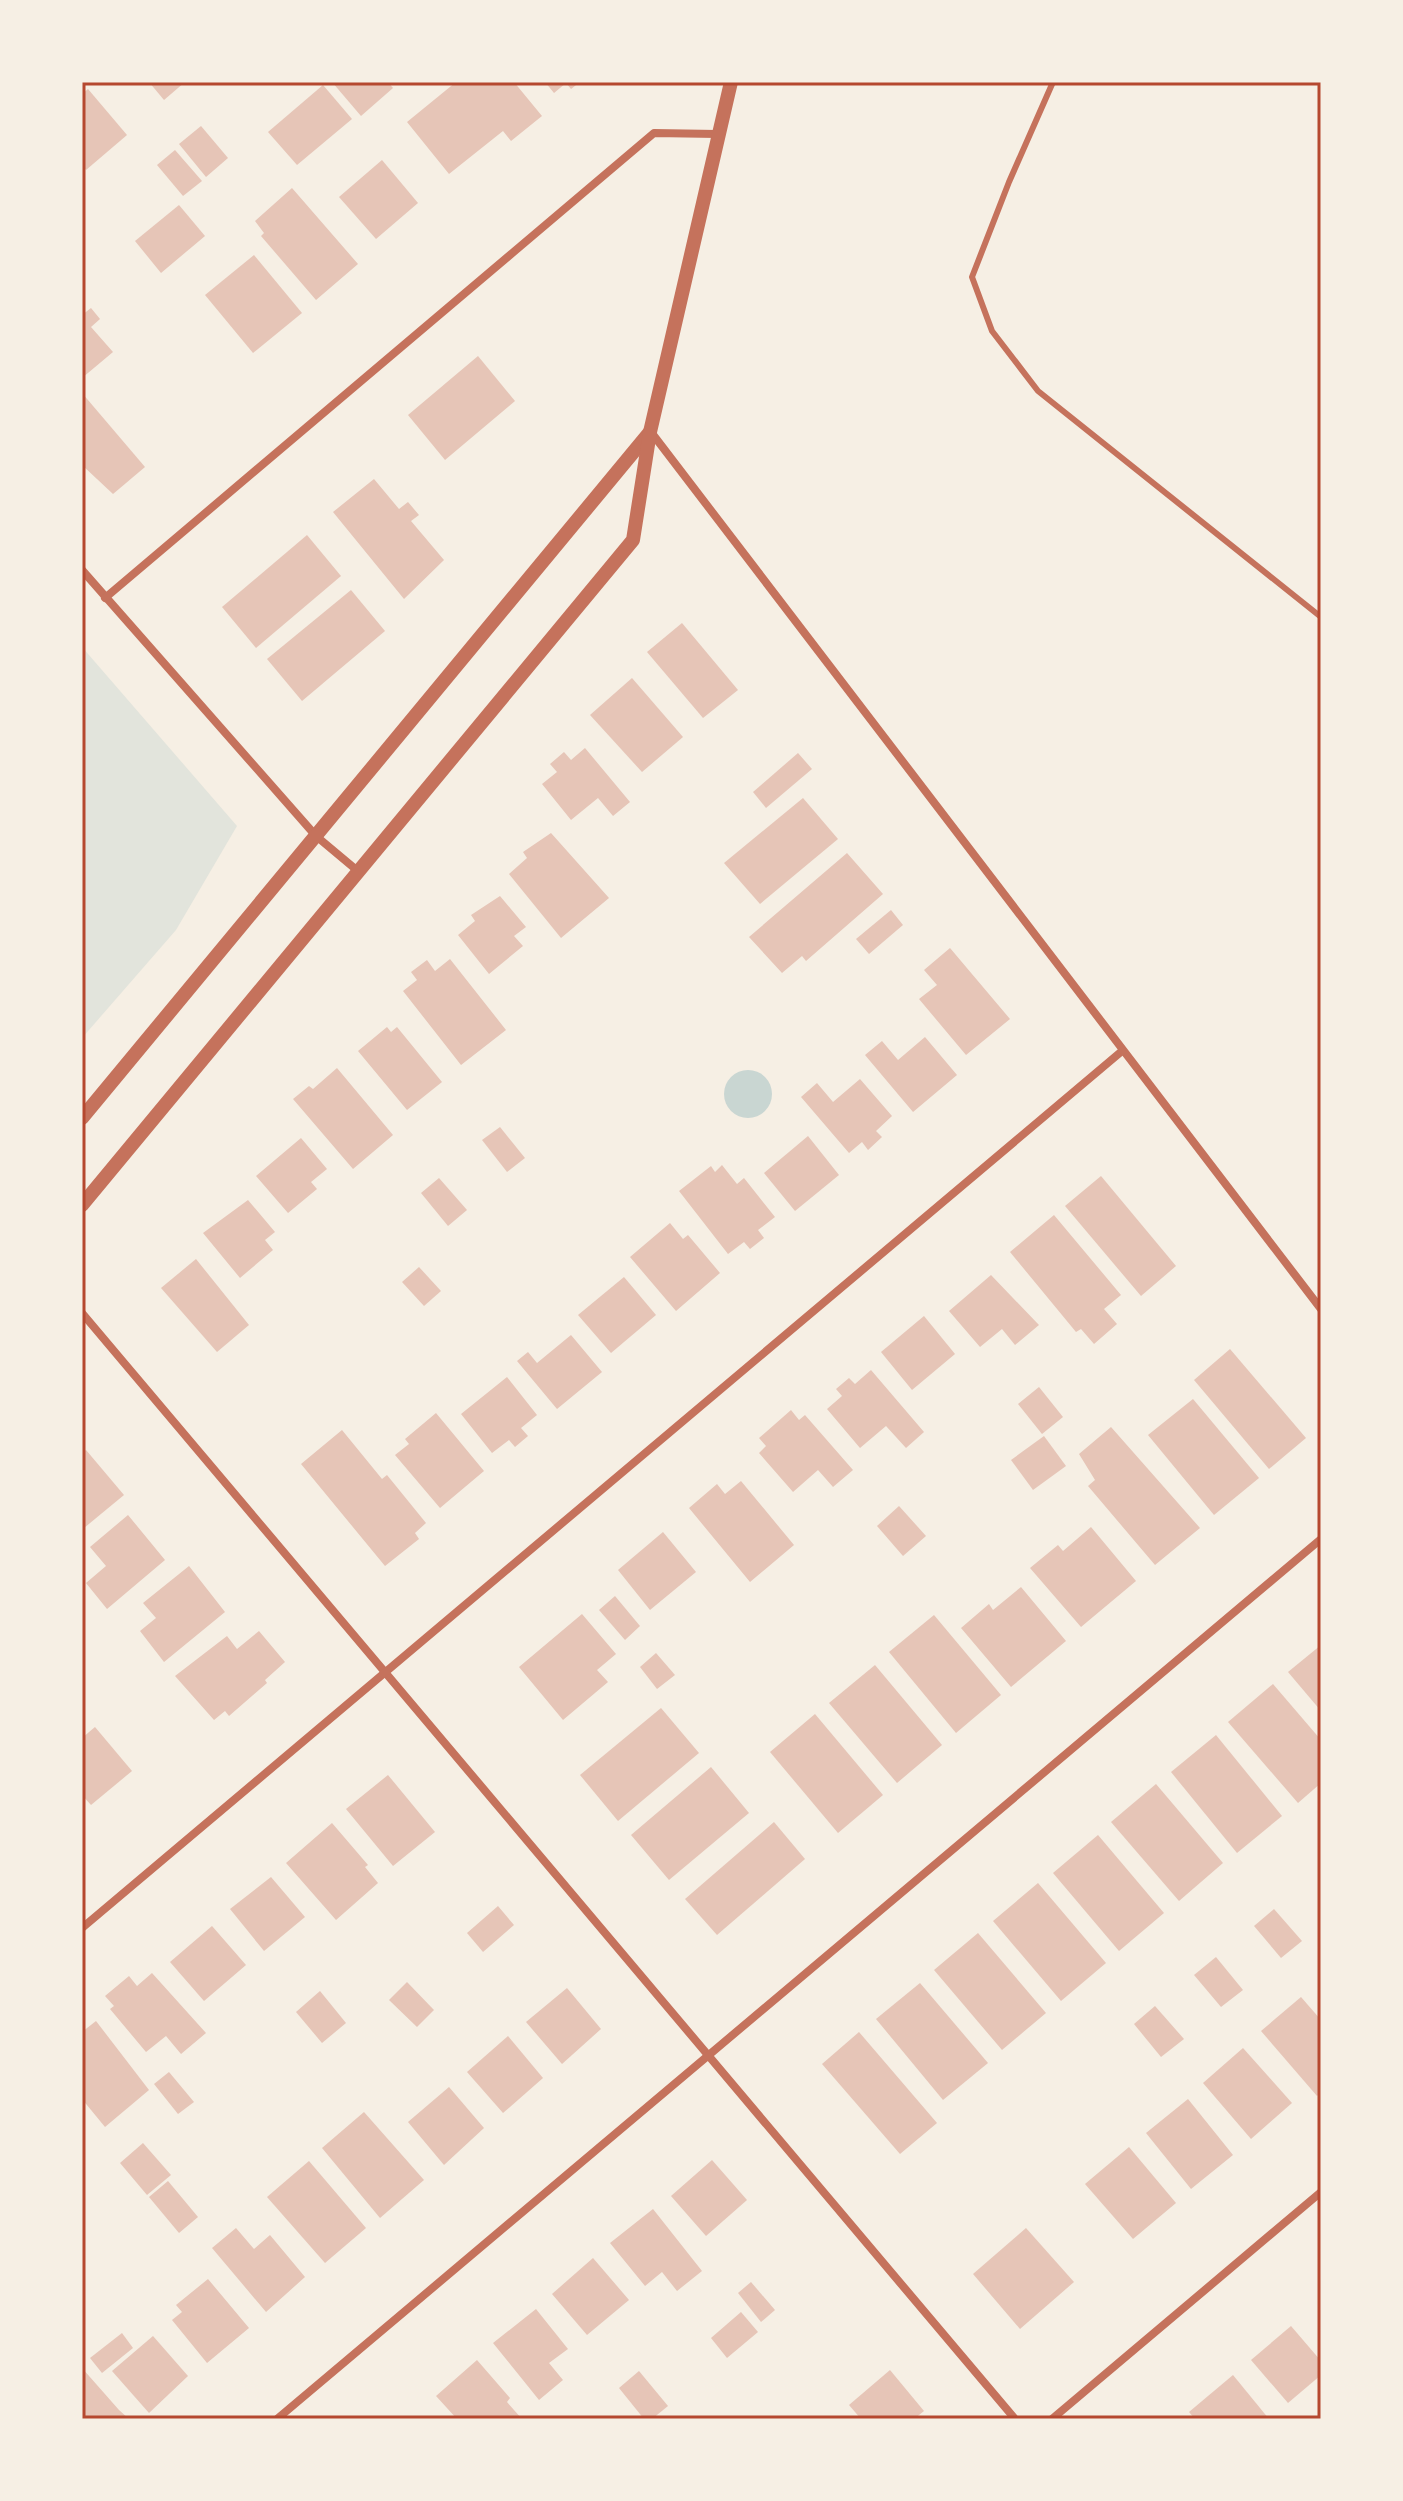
<svg xmlns="http://www.w3.org/2000/svg" width="1403" height="2501" font-family="'Open Sans',sans-serif">
	<rect width="100%" height="100%" fill="#f6efe4"/>
	<!-- green -->
	<path fill="#e2e4dc" d="M82 647 237 826 176 930 82 1038Z"/>
	<!-- water -->
	<circle fill="#c9d6d2" cx="748" cy="1094" r="24"/>
	<!-- building -->
	<g fill="#e6c5b7">
		<path d="M149 82H185L164 100Z"/>
		<path d="M332 82H388L393 88 361 116Z"/>
		<path d="M456 82H514L542 116 511 141 503 131 449 174 407 122Z"/>
		<path d="M545 82H580L571 89 566 83 554 93Z"/>
		<path d="M323 85 352 119 297 165 268 132Z"/>
		<path d="M88 89 127 135 86 170 82 165V94Z"/>
		<path d="M201 126 228 158 206 177 179 144Z"/>
		<path d="M175 150 202 181 183 196 157 165Z"/>
		<path d="M382 160 418 203 376 239 339 197Z"/>
		<path d="M292 188 358 264 316 300 261 236 264 233 255 221Z"/>
		<path d="M179 205 205 236 161 273 135 241Z"/>
		<path d="M254 255 302 313 253 353 205 295Z"/>
		<path d="M91 308 100 319 91 327 113 352 82 378V315Z"/>
		<path d="M478 356 515 401 445 460 408 415Z"/>
		<path d="M82 393 145 467 113 494 82 465Z"/>
		<path d="M374 479 399 509 408 502 419 515 411 521 444 560 404 599 333 512Z"/>
		<path d="M307 535 341 576 256 648 222 607Z"/>
		<path d="M351 590 385 631 302 701 267 659Z"/>
		<path d="M682 623 738 690 703 718 647 652Z"/>
		<path d="M632 678 683 737 642 772 590 715Z"/>
		<path d="M585 748 630 802 613 816 598 798 571 820 542 784 557 772 550 764 564 752 571 760Z"/>
		<path d="M798 753 812 769 766 808 753 792Z"/>
		<path d="M803 798 838 839 760 904 724 863Z"/>
		<path d="M551 833 609 898 561 938 509 874 527 858 523 852Z"/>
		<path d="M847 853 883 894 806 961 802 956 782 973 749 937Z"/>
		<path d="M500 896 526 927 514 936 523 946 489 974 458 935 475 921 471 915Z"/>
		<path d="M891 910 903 925 869 954 856 939Z"/>
		<path d="M950 948 1010 1019 966 1055 919 999 937 985 924 970Z"/>
		<path d="M450 959 506 1030 461 1065 403 991 417 980 411 972 427 960 435 971Z"/>
		<path d="M387 1027 391 1032 397 1027 442 1082 407 1110 358 1051Z"/>
		<path d="M925 1037 957 1075 913 1112 865 1055 882 1041 898 1060Z"/>
		<path d="M337 1068 393 1135 353 1169 293 1099 309 1086 313 1089Z"/>
		<path d="M860 1079 892 1116 876 1131 882 1137 868 1150 862 1142 849 1153 801 1097 817 1083 833 1102Z"/>
		<path d="M500 1127 525 1158 507 1172 482 1140Z"/>
		<path d="M808 1136 839 1175 795 1211 764 1173Z"/>
		<path d="M301 1138 327 1169 311 1182 317 1189 288 1213 256 1176Z"/>
		<path d="M722 1165 737 1184 744 1178 775 1217 758 1230 764 1238 750 1249 744 1242 728 1254 679 1191 711 1166 715 1172Z"/>
		<path d="M1101 1176 1176 1266 1141 1296 1065 1206Z"/>
		<path d="M439 1178 467 1210 448 1226 421 1193Z"/>
		<path d="M248 1200 275 1232 265 1240 273 1250 240 1278 203 1233Z"/>
		<path d="M1054 1215 1121 1295 1104 1309 1117 1324 1094 1344 1081 1329 1076 1332 1010 1252Z"/>
		<path d="M670 1223 683 1239 688 1235 720 1273 676 1311 630 1257Z"/>
		<path d="M196 1259 249 1325 217 1352 161 1288Z"/>
		<path d="M419 1267 441 1291 424 1306 402 1282Z"/>
		<path d="M991 1275 1039 1325 1015 1345 1002 1329 980 1347 949 1311Z"/>
		<path d="M624 1277 656 1315 611 1353 578 1315Z"/>
		<path d="M924 1316 955 1354 912 1390 881 1352Z"/>
		<path d="M571 1335 602 1372 557 1409 517 1361 528 1352 537 1363Z"/>
		<path d="M1230 1349 1306 1438 1269 1469 1194 1380Z"/>
		<path d="M871 1370 924 1432 906 1448 886 1426 860 1448 827 1409 842 1396 836 1389 849 1378 855 1384Z"/>
		<path d="M507 1377 537 1415 521 1428 528 1436 515 1447 509 1440 492 1453 461 1414Z"/>
		<path d="M1039 1387 1063 1417 1042 1434 1018 1404Z"/>
		<path d="M1193 1399 1259 1478 1214 1515 1148 1435Z"/>
		<path d="M791 1410 799 1420 805 1415 853 1470 833 1487 818 1470 793 1492 759 1453 766 1446 759 1438Z"/>
		<path d="M436 1413 484 1471 440 1508 395 1455 409 1444 405 1439Z"/>
		<path d="M1111 1427 1200 1528 1155 1565 1088 1486 1095 1480 1079 1454Z"/>
		<path d="M342 1430 382 1479 387 1475 426 1523 415 1533 419 1539 385 1566 301 1464Z"/>
		<path d="M1044 1436 1066 1466 1033 1490 1011 1460Z"/>
		<path d="M86 1450 124 1495 84 1528 82 1453Z"/>
		<path d="M741 1481 794 1545 750 1582 689 1508 717 1484 725 1494Z"/>
		<path d="M899 1506 926 1536 903 1556 877 1526Z"/>
		<path d="M128 1515 165 1560 107 1609 86 1583 106 1566 90 1547Z"/>
		<path d="M1091 1527 1136 1581 1081 1627 1030 1568 1058 1545 1063 1551Z"/>
		<path d="M663 1532 696 1572 650 1610 618 1570Z"/>
		<path d="M189 1566 225 1612 164 1662 140 1631 156 1618 143 1603Z"/>
		<path d="M1021 1587 1066 1641 1011 1687 961 1628 989 1604 993 1610Z"/>
		<path d="M615 1596 640 1626 625 1640 599 1610Z"/>
		<path d="M582 1614 616 1654 597 1670 608 1682 563 1720 519 1667Z"/>
		<path d="M934 1615 1001 1695 956 1733 889 1652Z"/>
		<path d="M259 1631 285 1662 265 1680 267 1683 229 1716 225 1711 214 1720 175 1676 227 1636 237 1649Z"/>
		<path d="M1321 1645V1711L1288 1672Z"/>
		<path d="M656 1653 675 1675 657 1689 640 1667Z"/>
		<path d="M875 1665 942 1745 897 1783 829 1703Z"/>
		<path d="M1273 1684 1321 1740V1783L1298 1803 1228 1722Z"/>
		<path d="M661 1708 699 1753 618 1821 580 1775Z"/>
		<path d="M815 1714 883 1795 838 1833 770 1752Z"/>
		<path d="M95 1727 132 1771 91 1805 82 1795V1738Z"/>
		<path d="M1216 1735 1282 1816 1237 1853 1171 1772Z"/>
		<path d="M711 1767 749 1813 669 1880 631 1835Z"/>
		<path d="M388 1775 435 1832 393 1866 346 1809Z"/>
		<path d="M1156 1784 1223 1863 1179 1901 1111 1822Z"/>
		<path d="M774 1822 805 1859 717 1935 685 1899Z"/>
		<path d="M332 1823 368 1865 365 1867 378 1883 336 1920 286 1863Z"/>
		<path d="M1098 1835 1164 1913 1119 1951 1053 1873Z"/>
		<path d="M271 1877 305 1917 264 1951 230 1909Z"/>
		<path d="M1038 1883 1106 1963 1061 2001 993 1921Z"/>
		<path d="M498 1906 514 1925 483 1952 467 1933Z"/>
		<path d="M1274 1909 1302 1941 1281 1958 1254 1926Z"/>
		<path d="M212 1926 246 1965 204 2001 170 1962Z"/>
		<path d="M978 1933 1046 2013 1002 2050 934 1970Z"/>
		<path d="M1216 1957 1243 1990 1221 2007 1194 1975Z"/>
		<path d="M152 1973 206 2033 181 2054 166 2036 146 2052 110 2009 114 2006 105 1996 129 1976 137 1986Z"/>
		<path d="M407 1982 434 2010 417 2027 389 2000Z"/>
		<path d="M920 1983 988 2063 943 2100 876 2019Z"/>
		<path d="M567 1988 601 2029 562 2064 526 2022Z"/>
		<path d="M320 1991 346 2023 322 2043 296 2012Z"/>
		<path d="M1301 1997 1321 2020V2092L1317 2096 1261 2031Z"/>
		<path d="M1155 2006 1184 2039 1161 2057 1134 2024Z"/>
		<path d="M96 2021 149 2090 105 2127 82 2099V2032Z"/>
		<path d="M859 2032 937 2123 900 2154 822 2064Z"/>
		<path d="M508 2036 543 2078 503 2113 467 2072Z"/>
		<path d="M1243 2048 1292 2103 1251 2139 1203 2083Z"/>
		<path d="M169 2072 194 2102 178 2114 154 2084Z"/>
		<path d="M449 2087 484 2128 444 2165 408 2122Z"/>
		<path d="M1188 2099 1233 2155 1191 2189 1146 2133Z"/>
		<path d="M364 2112 424 2180 380 2218 322 2148Z"/>
		<path d="M143 2143 171 2175 147 2195 120 2163Z"/>
		<path d="M1129 2147 1176 2203 1133 2239 1085 2184Z"/>
		<path d="M712 2160 747 2200 706 2236 671 2196Z"/>
		<path d="M309 2161 366 2228 325 2263 267 2197Z"/>
		<path d="M168 2181 198 2217 179 2233 149 2197Z"/>
		<path d="M653 2209 702 2271 677 2291 662 2272 645 2286 610 2243Z"/>
		<path d="M236 2228 254 2249 270 2235 305 2277 266 2312 212 2248Z"/>
		<path d="M1026 2228 1074 2282 1020 2329 973 2274Z"/>
		<path d="M593 2258 629 2300 587 2335 552 2294Z"/>
		<path d="M208 2279 249 2328 207 2363 172 2320 182 2312 176 2305Z"/>
		<path d="M751 2282 775 2310 761 2322 738 2293Z"/>
		<path d="M536 2309 568 2349 549 2363 563 2380 539 2400 493 2343Z"/>
		<path d="M741 2312 758 2332 727 2358 711 2338Z"/>
		<path d="M1291 2326 1321 2361V2375L1288 2403 1251 2360Z"/>
		<path d="M122 2333 133 2348 102 2373 90 2358Z"/>
		<path d="M153 2336 188 2376 149 2413 112 2371Z"/>
		<path d="M477 2360 510 2398 507 2402 522 2419H457L436 2396Z"/>
		<path d="M82 2368 119 2410 129 2419H82Z"/>
		<path d="M890 2370 924 2411 914 2419H861L849 2405Z"/>
		<path d="M639 2371 668 2406 652 2419H644L619 2388Z"/>
		<path d="M1233 2375 1269 2419H1195L1189 2412Z"/>
	</g>
	<g fill="none" stroke-linecap="round" stroke-linejoin="round">
		<!-- path -->
		<path stroke="#b5482f" stroke-width="5" d="M1321 382V409"/>
		<!-- service -->
		<path stroke="#c5725c" stroke-width="6" d="M1053 82 1009 182 972 277 992 331 1038 391 1321 617"/>
		<!-- minor -->
		<g stroke="#c5725c" stroke-width="8">
			<path d="M651 432 1321 1309"/>
			<path d="M82 570 316 836 359 872"/>
			<path d="M105 598 654 133 717 134"/>
			<path d="M82 1313 1015 2419"/>
			<path d="M82 1928 1122 1051"/>
			<path d="M277 2419 1321 1539"/>
			<path d="M1052 2419 1321 2192"/>
		</g>
		<!-- tertiary -->
		<g stroke="#c5725c" stroke-width="14">
			<path d="M82 1118 650 432"/>
			<path d="M82 1205 633 540 650 432 731 82"/>
		</g>
	</g>
	<!-- border -->
	<rect width="1403" height="2501" fill="none" stroke="#f6efe4" stroke-width="168"/>
	<rect x="84" y="84" width="1235" height="2333" fill="none" stroke="#b5482f" stroke-width="3"/>
</svg>
